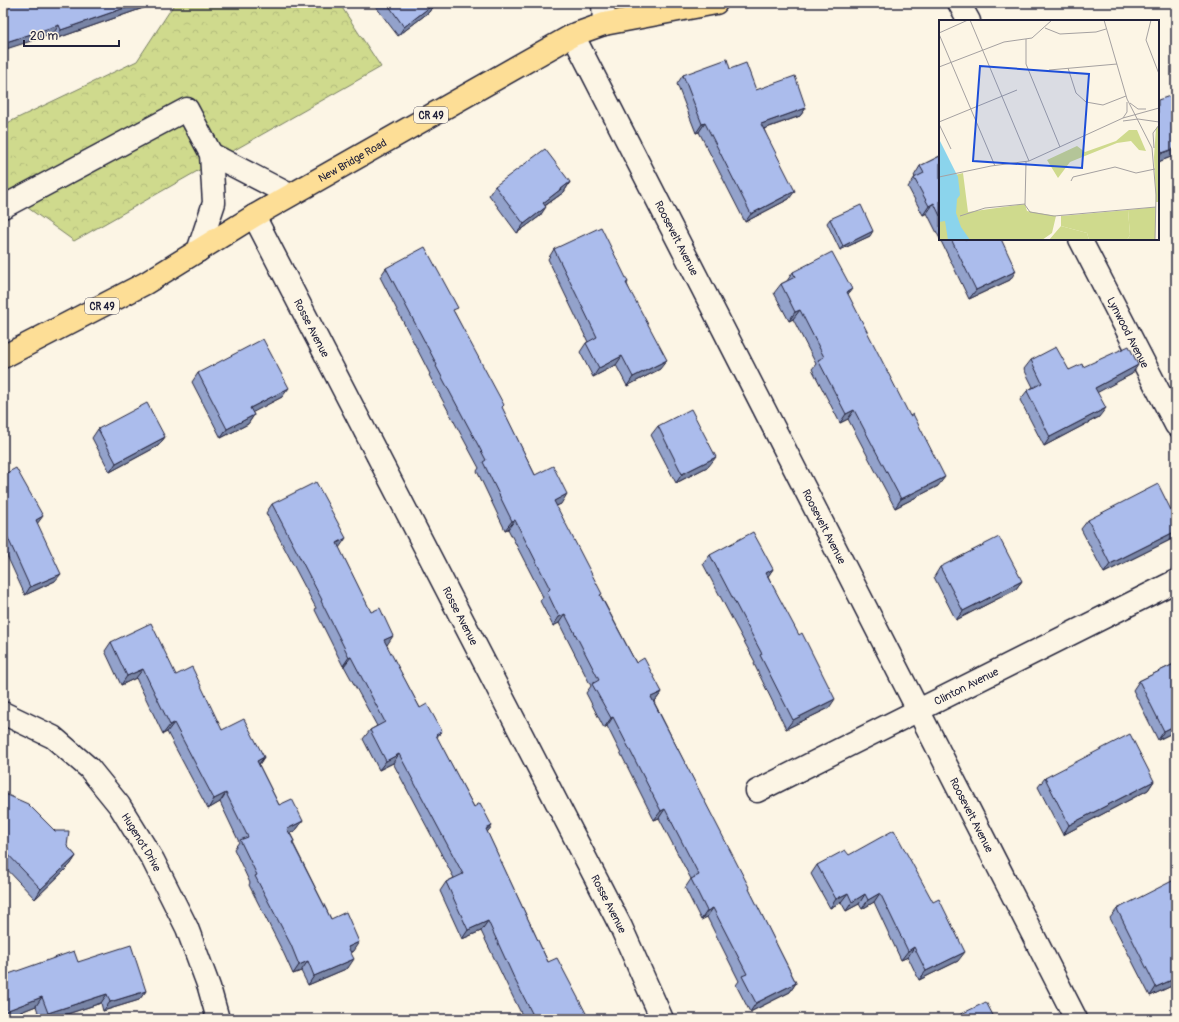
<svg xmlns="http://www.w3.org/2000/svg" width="1179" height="1022" font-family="Pangolin,sans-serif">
	<defs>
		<pattern id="forest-crowns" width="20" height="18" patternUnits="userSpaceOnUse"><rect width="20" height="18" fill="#cfda8d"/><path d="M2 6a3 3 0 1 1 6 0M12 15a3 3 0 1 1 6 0" fill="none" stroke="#b1bb7b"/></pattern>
	</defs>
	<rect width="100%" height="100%" fill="#fcf5e5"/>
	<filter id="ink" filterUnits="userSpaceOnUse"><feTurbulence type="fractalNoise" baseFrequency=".025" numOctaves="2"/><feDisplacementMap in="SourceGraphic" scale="8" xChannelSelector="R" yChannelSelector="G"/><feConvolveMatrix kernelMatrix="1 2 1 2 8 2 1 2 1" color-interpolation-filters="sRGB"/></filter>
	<g filter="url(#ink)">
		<!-- forest -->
		<path fill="url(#forest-crowns)" stroke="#787e64" d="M175 3H339L381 67 74 241 3 190V125L137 61Z"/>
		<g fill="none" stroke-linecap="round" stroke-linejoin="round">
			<!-- minor casing -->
			<g stroke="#22223b" stroke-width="25">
				<g id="minor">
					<path d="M603 3 604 24"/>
					<path d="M959 3 969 21"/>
					<path id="s1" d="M573 35 1076 1019"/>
					<path d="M211 154 290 195"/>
					<path d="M3 207 187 109 211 154 214 203 198 251"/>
					<path id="s2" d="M254 216 621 927 662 1019"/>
					<path id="s3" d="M1080 239 1176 425"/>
					<path id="s4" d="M3 713 53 737 89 768 119 805 153 860 187 928 209 987 218 1019"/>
					<path id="s5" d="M757 791 1176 581"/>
				</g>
			</g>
			<!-- major casing -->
			<g stroke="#22223b" stroke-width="25">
				<g id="major">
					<path id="s6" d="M3 357 146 283 254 216 573 35 604 24 716 3"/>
				</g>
			</g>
			<!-- minor -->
			<use href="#minor" stroke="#fcf5e5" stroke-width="22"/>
			<!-- major -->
			<use href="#major" stroke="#fdde96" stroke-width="22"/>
		</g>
		<!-- wall -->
		<g fill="#93a2cb" stroke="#22223b">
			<path d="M373 3H435L429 12 398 36Z"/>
			<path d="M20 4 146 7 55 39 53 34Z"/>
			<path d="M730 69 756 90 806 108 800 116 764 129 789 199 745 222 699 132 696 133 677 84 683 75Z"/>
			<path d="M1158 100 1176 155 1158 162Z"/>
			<path d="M940 156V239L927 213 923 215 908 187 915 177 914 176 920 166Z"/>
			<path d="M570 182 564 192 545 206 540 216 517 233 489 195 495 186Z"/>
			<path d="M830 219 870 236 840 250 827 223Z"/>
			<path d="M940 239H1001L1010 280 969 299Z"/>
			<path d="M554 249 628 282 627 284 660 369 627 386 616 365 593 377 580 352 586 343 588 342 548 259Z"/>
			<path d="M386 268 454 312 502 408 535 475 561 504 556 506 601 596 636 663 662 692 655 701 654 702 796 983 790 992 750 1012 736 985 739 981 707 917 701 920 685 888 691 879 659 818 654 820 607 726 604 728 586 693 591 686 559 623 553 626 540 601 543 597 508 529 505 530 477 471 479 468 429 375 430 374 380 277Z"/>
			<path d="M793 272 848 295 938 486 895 508 848 419 840 423 812 369 816 364 793 319 789 321 774 293 781 284 787 281Z"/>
			<path d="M1031 360 1069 370 1083 367 1132 374 1097 392 1099 417 1044 446 1020 400 1027 391 1033 387 1024 369Z"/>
			<path d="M198 373 282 397 252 412 254 415 248 424 221 438 192 382Z"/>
			<path d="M658 426 709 466 676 483 651 435Z"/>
			<path d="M98 429 165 437 158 446 110 472 92 438Z"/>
			<path d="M3 475 37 524 55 581 25 595 3 547Z"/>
			<path d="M272 504 339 548 387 645H386L420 708 437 738 474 807 492 826 487 832 548 962 589 1019H524L509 989 481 931 462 939 440 891 446 882 454 878 393 763 379 770 363 739 370 730 377 726 344 666H343L315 610 316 608 266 513Z"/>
			<path d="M1088 520 1174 538 1104 573 1081 529Z"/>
			<path d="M710 555 773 569 768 576 829 708 786 729 754 664 755 662 703 564Z"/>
			<path d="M940 567 1022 581 1015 590 956 620 934 577Z"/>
			<path d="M111 642 176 675 222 730 264 757 259 765 279 805 303 821 296 830 290 833 294 841 293 843 331 919 353 951 351 952 348 968 308 985 301 971 293 974 284 954 249 885 250 883 234 849 239 842 220 802 208 809 167 732 163 734 136 678 121 685 105 651Z"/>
			<path d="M1176 663V731L1158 740 1133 690 1139 681Z"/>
			<path d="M1045 778 1154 781 1148 790 1063 835 1038 787Z"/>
			<path d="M3 793 67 846 76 856 70 865 35 899 3 865Z"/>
			<path d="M849 855 958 961 919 980 908 957 901 960 874 902 862 909 859 904 846 911 841 902 830 908 811 874 817 865Z"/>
			<path d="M1176 883V984L1150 996 1110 918 1117 909Z"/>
			<path d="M78 962 146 991 139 1000 103 1011 101 1003 52 1019H40L36 1006 3 1019Z"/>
		</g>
		<!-- shaded-wall -->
		<g fill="#7884a5" stroke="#22223b">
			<path d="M139 3H149L146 7 55 39 61 30Z"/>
			<path d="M435 3 429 12 398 36 404 27Z"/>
			<path d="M59 25 53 34 3 50V43Z"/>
			<path d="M806 108 800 116 755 132 761 124Z"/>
			<path d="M705 123 699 132 696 133 702 124Z"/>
			<path d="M1176 148V155L1158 162V159L1162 153Z"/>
			<path d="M570 182 564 192 536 212 543 203Z"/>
			<path d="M795 191 789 199 745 222 751 214Z"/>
			<path d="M934 203 927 213 923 215 929 206Z"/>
			<path d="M546 207 540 216 517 233 524 224Z"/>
			<path d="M873 231 870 236 840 250 843 246Z"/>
			<path d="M1016 271 1010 280 969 299 976 290Z"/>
			<path d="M852 289 845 298 847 292Z"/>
			<path d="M800 310 793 319 789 321 795 312Z"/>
			<path d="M622 356 616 365 593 377 599 368Z"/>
			<path d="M667 360 660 369 627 386 633 377Z"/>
			<path d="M1138 365 1132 374 1089 397 1095 388Z"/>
			<path d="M289 388 282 397 244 417 250 408Z"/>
			<path d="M1106 408 1099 417 1044 446 1050 437Z"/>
			<path d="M854 410 848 419 840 423 846 414Z"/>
			<path d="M254 415 248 424 221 438 227 429Z"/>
			<path d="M165 437 158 446 110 472 116 463Z"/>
			<path d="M716 457 709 466 676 483 682 474Z"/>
			<path d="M945 477 938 486 895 508 901 499Z"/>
			<path d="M567 494 561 504 547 510 554 501Z"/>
			<path d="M43 516 37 524 36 520Z"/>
			<path d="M515 520 508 529 505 530 512 521Z"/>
			<path d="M1176 531V535L1174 538 1104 573 1110 564Z"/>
			<path d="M7 536 3 542V538Z"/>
			<path d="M346 538 339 548 337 543Z"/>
			<path d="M773 569 767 578 766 573Z"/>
			<path d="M61 574 55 581 25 595 30 587Z"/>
			<path d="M1022 581 1015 590 956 620 963 611Z"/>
			<path d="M565 614 559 623 553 626 559 617Z"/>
			<path d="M393 636 387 645 377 649 384 640Z"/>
			<path d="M349 657H351L344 666H343Z"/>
			<path d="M143 669 136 678 121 685 127 676Z"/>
			<path d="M662 692 655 701 645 706 651 697Z"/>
			<path d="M835 699 829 708 786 729 793 720Z"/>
			<path d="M613 717 607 726 604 728 611 718Z"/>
			<path d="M174 723 167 732 163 734 170 725Z"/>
			<path d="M1176 725V731L1158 740 1164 731Z"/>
			<path d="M442 731 435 740 436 735Z"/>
			<path d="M399 754 393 763 379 770 386 761Z"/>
			<path d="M264 757 257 767V761Z"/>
			<path d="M1154 781 1148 790 1063 835 1069 825Z"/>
			<path d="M226 793 220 802 208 809 214 799Z"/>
			<path d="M665 809 659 818 654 820 661 811Z"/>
			<path d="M303 821 296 830 281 838 287 829Z"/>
			<path d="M492 826 485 835 486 829Z"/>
			<path d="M76 856 70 865 35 899 41 889Z"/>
			<path d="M848 893 841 902 830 908 836 899Z"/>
			<path d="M880 893 874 902 862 909 868 900Z"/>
			<path d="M865 894 859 904 846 911 852 902Z"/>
			<path d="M713 908 707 917 701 920 707 911Z"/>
			<path d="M488 921 481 931 462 939 468 930Z"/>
			<path d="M359 942 353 951 342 956 348 947Z"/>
			<path d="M914 947 908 957 901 960 908 951Z"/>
			<path d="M965 952 958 961 919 980 926 971Z"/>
			<path d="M354 959 348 968 308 985 314 976Z"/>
			<path d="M308 961 301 971 293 974 299 965Z"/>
			<path d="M1176 978V984L1150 996 1156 987Z"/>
			<path d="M796 983 790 992 750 1012 756 1003Z"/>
			<path d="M146 991 139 1000 103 1011 110 1002Z"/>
			<path d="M107 994 101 1003 52 1019H44L48 1013Z"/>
			<path d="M42 997 36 1006 3 1019V1012Z"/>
		</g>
		<!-- building -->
		<g fill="#abbcec" stroke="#22223b">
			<path d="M3 3H19L20 4 22 3H139L61 30 59 25 3 43Z"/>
			<path d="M387 3H435L404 27Z"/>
			<path d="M727 59 730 69 746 63 756 90 795 76 806 108 761 124 795 191 751 214 705 123 702 124 683 75Z"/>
			<path d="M1176 94V148L1162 153 1158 141V100Z"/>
			<path d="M545 149 570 182 543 203 546 207 524 224 495 186Z"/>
			<path d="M940 156V216L934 203 929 206 914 178 924 173 920 166Z"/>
			<path d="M861 205 873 231 843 246 830 219Z"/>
			<path d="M601 227 628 282 626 283 667 360 633 377 622 356 599 368 586 343 597 337 554 249Z"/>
			<path d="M951 239H1001L1016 271 976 290Z"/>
			<path d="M425 247 458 308 453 310 504 405 502 407 535 475 553 466 567 494 554 501 602 594 600 595 636 663 644 658 662 692 651 697 750 889H749L796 983 756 1003 742 976 747 974 713 908 707 911 691 879 699 875 665 809 661 811 613 717 611 718 592 684 599 680 565 614 559 617 547 592 550 589 515 520 512 521 483 462 486 460 436 366 437 365 386 268Z"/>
			<path d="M832 252 852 289 847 292 910 416 913 414 945 477 901 499 854 410 846 414 818 360 824 357 800 310 795 312 781 284 795 277 793 272Z"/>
			<path d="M263 339 289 388 250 408 254 415 227 429 198 373Z"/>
			<path d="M1129 346 1138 365 1095 388 1106 408 1050 437 1027 391 1042 383 1031 360 1056 347 1069 370 1082 364 1083 367Z"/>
			<path d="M147 403 165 437 116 463 98 429Z"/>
			<path d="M691 409 716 457 682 474 658 426Z"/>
			<path d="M16 468 43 516 36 520 61 574 30 587 7 536 3 538V475Z"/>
			<path d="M316 482 346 538 337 543 371 612 380 608 393 636 384 640 420 708 427 704 442 731 436 735 474 807 480 803 492 826 486 829 548 962 557 958 589 1019H535L515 980 488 921 468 930 446 882 463 874 399 754 386 761 370 730 385 722 351 657H349L321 601 322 600 272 504Z"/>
			<path d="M1158 484 1176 520V531L1110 564 1088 520Z"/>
			<path d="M753 532 773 569 766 573 799 635 802 633 835 699 793 720 760 655 762 654 710 555Z"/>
			<path d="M999 537 1022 581 963 611 940 567Z"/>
			<path d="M151 623 176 675 192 667 222 730 244 719 264 757 257 761 279 805 292 799 303 821 287 829 294 841 292 842 331 919 346 912 359 942 348 947 354 959 314 976 308 961 299 965 291 945 255 876 257 875 240 840 248 837 226 793 214 799 174 723 170 725 143 669 127 676 111 642Z"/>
			<path d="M1176 663V725L1164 731 1139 681Z"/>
			<path d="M1130 734 1154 781 1069 825 1045 778Z"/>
			<path d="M3 793 28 804 55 831H69L67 846 76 856 41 889 3 849Z"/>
			<path d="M894 830 933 902 939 899 965 952 926 971 914 947 908 951 880 893 868 900 865 894 852 902 848 893 836 899 817 865 845 850 849 855Z"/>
			<path d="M1174 880 1176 883V978L1156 987 1117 909Z"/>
			<path d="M131 945 146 991 110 1002 107 994 48 1013 42 997 3 1012V976L74 951 78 962Z"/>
			<path d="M986 1002 995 1019H951Z"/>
		</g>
	</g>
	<g text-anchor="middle" stroke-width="3" stroke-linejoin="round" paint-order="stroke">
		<!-- shield labels -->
		<g fill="#fcf5e5" stroke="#63616e" stroke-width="1">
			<rect x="414" y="107" width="34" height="16" rx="3"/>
			<rect x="85" y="298" width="34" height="16" rx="3"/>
		</g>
		<g font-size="10" font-weight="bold" fill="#22223b">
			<text x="431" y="119">CR 49</text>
			<text x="102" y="310">CR 49</text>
		</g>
		<!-- street labels -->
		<g font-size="11" fill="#22223b" stroke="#fcf5e5">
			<text dy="4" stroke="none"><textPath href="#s6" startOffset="401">New Bridge Road</textPath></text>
			<text dy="4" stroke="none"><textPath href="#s1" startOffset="228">Roosevelt Avenue</textPath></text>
			<text dy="4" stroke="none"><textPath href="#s2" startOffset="126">Rosse Avenue</textPath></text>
			<text dy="4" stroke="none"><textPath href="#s3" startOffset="105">Lynwood Avenue</textPath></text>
			<text dy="4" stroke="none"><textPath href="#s1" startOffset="552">Roosevelt Avenue</textPath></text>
			<text dy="4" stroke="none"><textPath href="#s2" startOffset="450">Rosse Avenue</textPath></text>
			<text dy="4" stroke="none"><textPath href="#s5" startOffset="234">Clinton Avenue</textPath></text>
			<text dy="4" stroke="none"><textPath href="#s1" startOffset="876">Roosevelt Avenue</textPath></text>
			<text dy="4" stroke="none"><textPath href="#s4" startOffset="194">Hugenot Drive</textPath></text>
			<text dy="4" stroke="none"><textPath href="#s2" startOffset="774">Rosse Avenue</textPath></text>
		</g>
	</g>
	<!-- overview -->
	<g transform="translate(939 20)">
		<rect width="220" height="220" fill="#fcf5e5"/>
		<path d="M220 105V182H217L215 137 217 108ZM190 110H198L207 131 200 130 192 121 178 123 131 142 119 158 108 140 138 126 146 132 177 121ZM189 190 191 215 188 220H150L148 213 122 206V196Z" fill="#cfda8d"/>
		<path d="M122 206 148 213 150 220H110Z" fill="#cfda8d"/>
		<path d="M24 153 29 192 86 184 88 191 117 196 113 213 103 220H0V159ZM217 187 216 220H188L191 215 189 190Z" fill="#cfda8d"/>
		<path d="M0 119 19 157 21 175 18 179 17 193 22 207 31 220H9L6 201 0 202Z" fill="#8bd4ec"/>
		<path fill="none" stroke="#a5a1a1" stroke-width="1" d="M31 0 90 141M165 0 188 79 213 128 217 175 216 220M212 0 207 20 220 54M106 8 121 14 157 12 167 9M0 13 29 0M0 14 56 146M87 19V44L121 127M0 47 65 22 93 18 113 0M129 48 137 73 147 82 164 85 187 76M110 50 178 44M191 83 199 89H207M184 98 188 92V82M184 101 199 99 220 102M0 102 78 70M0 104 12 129M215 128 214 113 220 105M87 142 86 185 91 192 115 196 217 187M0 157 52 146 90 141 184 98 220 88M132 161 134 157 176 147 197 153 216 149M21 196 46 188 86 184"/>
		<path fill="#1d4ed8" fill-opacity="0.15" stroke="#1d4ed8" stroke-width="2" d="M41 46 150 54 143 148 34 141Z"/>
		<rect width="220" height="220" fill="none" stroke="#22223b" stroke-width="2"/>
	</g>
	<!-- margin -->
	<rect width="1179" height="1022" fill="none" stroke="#fcf5e5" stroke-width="16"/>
	<rect x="8" y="8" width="1163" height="1006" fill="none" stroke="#22223b" stroke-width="1.5" filter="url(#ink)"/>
	<!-- scale -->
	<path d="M24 40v6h95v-6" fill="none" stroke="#22223b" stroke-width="2"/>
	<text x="30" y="40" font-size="12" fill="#22223b" stroke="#fcf5e5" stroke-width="3" paint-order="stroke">20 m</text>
</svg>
